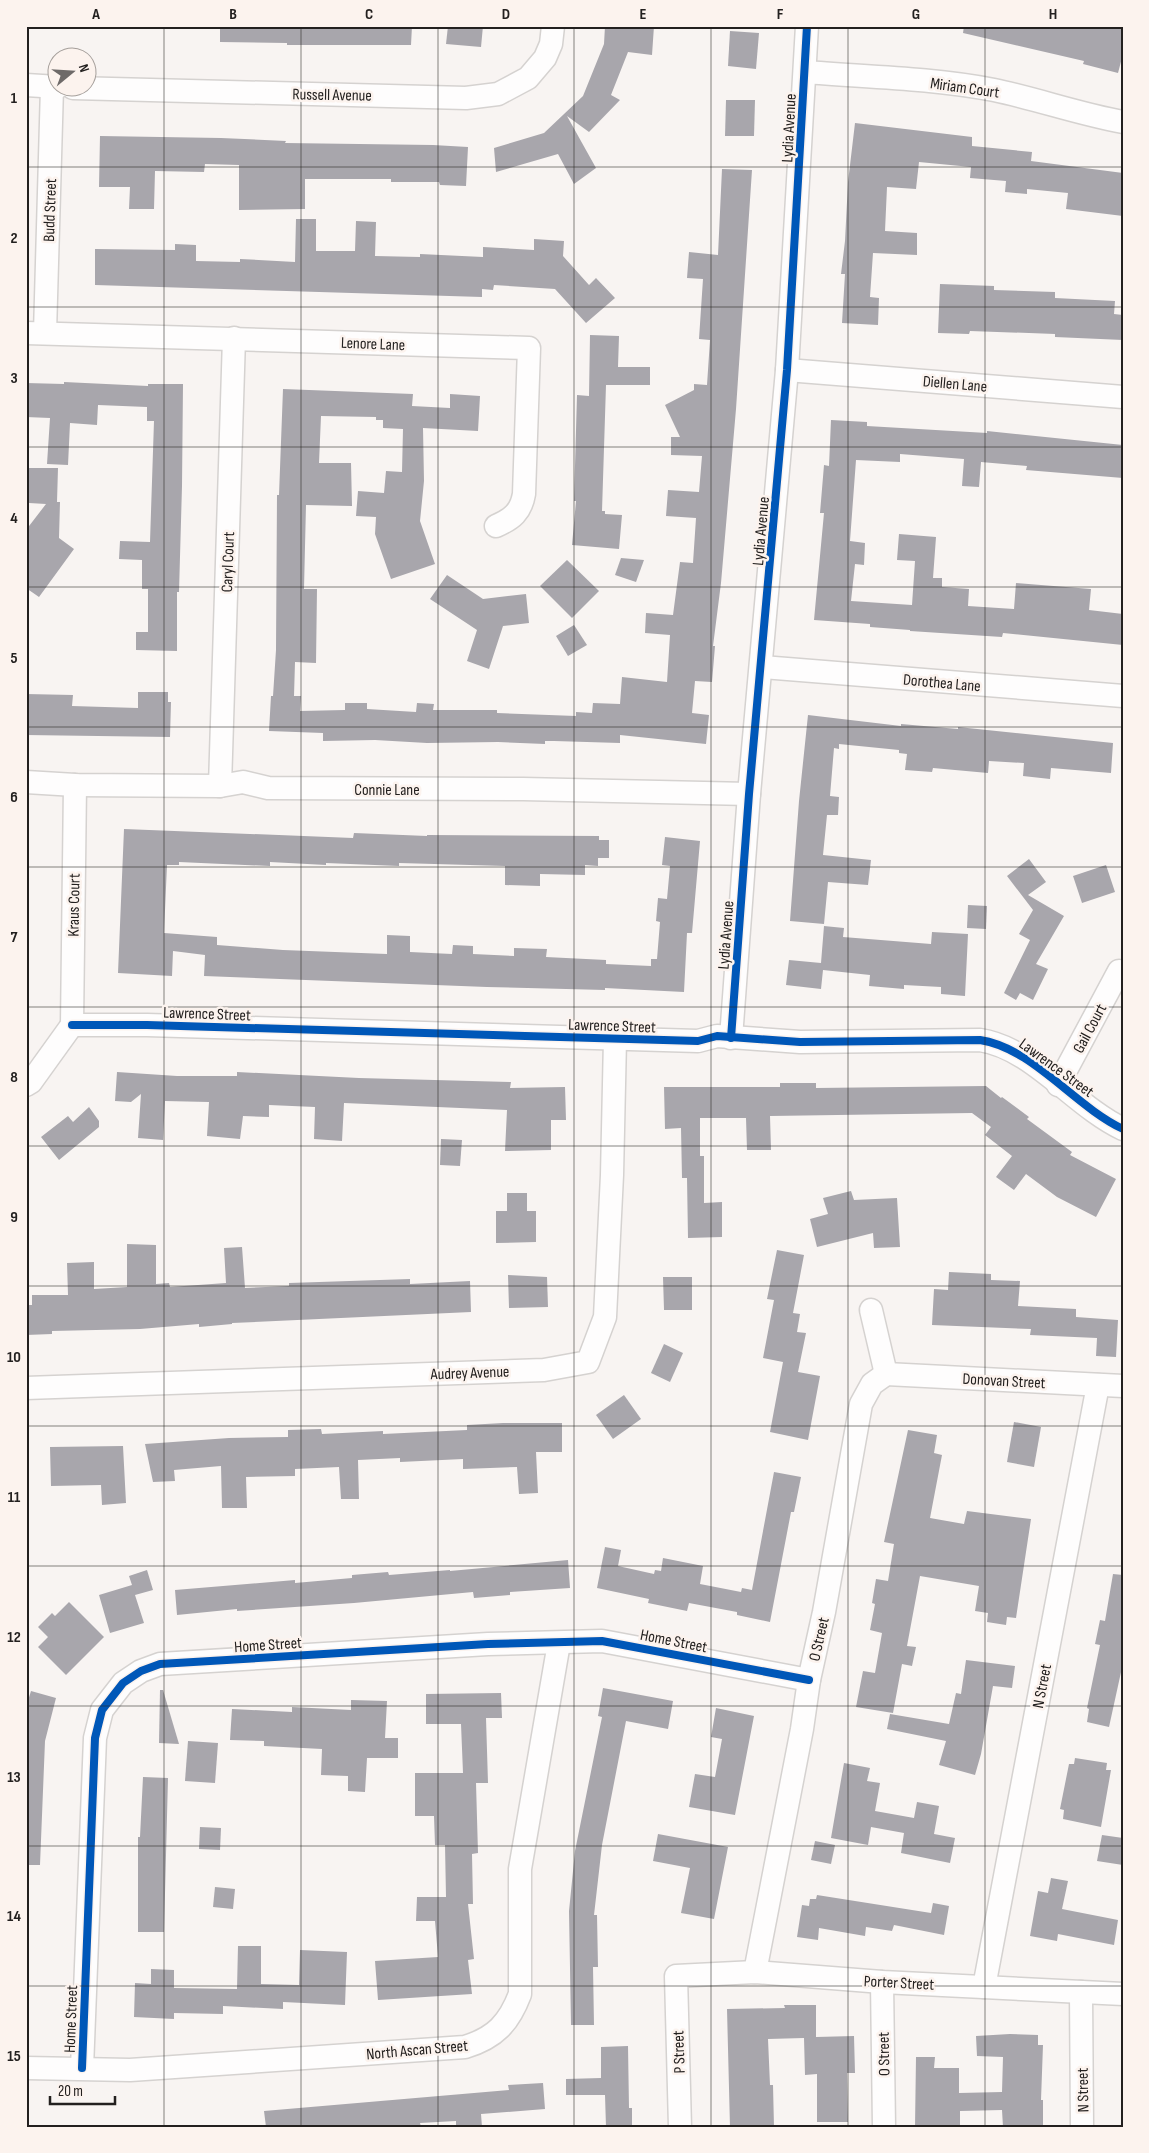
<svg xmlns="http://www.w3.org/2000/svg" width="1149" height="2153" font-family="'Sofia Sans Condensed',sans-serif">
	<rect width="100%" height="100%" fill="#f8f4f2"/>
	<!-- building -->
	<g fill="#a8a6ac">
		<path d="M220 26H412L411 45H287V43L220 42Z"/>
		<path d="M448 26H483L481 47 446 44Z"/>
		<path d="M605 26H654L652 55 628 52 611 95 620 100 589 132 567 116 596 168 574 184 558 154 496 172 494 148 544 133 583 96 604 44Z"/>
		<path d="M964 26H1123V54L1118 73 1083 64 1084 61 963 33Z"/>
		<path d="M730 31 759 33 756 69 728 66Z"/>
		<path d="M726 100H755L754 136H725Z"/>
		<path d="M855 123 972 137V146L1032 152 1031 161 1123 173V216L1066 209 1068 193 1027 189V194L1005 192 1006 181 970 178 971 167 919 162 916 189 887 187 885 231 917 233V255L873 253 870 297 879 298 878 325 842 323 845 274H841L845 241 848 182Z"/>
		<path d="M100 136 221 138 286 141 285 143 433 145 468 147 466 186 440 185 439 182H391V179H305V209L239 210V165L205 164 204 172 155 171 154 209H129L130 187H99Z"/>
		<path d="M722 169 752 170 736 409 721 583 713 646H715L712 682 695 681 692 713 709 715 706 744 620 735V743L554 741H545V744L498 742 427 743 375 740 323 741V733L269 731 271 696H273L276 650 277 495H279L283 389 413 394 412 406 450 408V394L480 396 478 431 423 428 424 481 420 521 435 564 391 579 375 534 376 517 356 516 358 491 384 493 386 471 402 472 403 429 383 428V420H376V417L321 416 319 463H351L352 506 306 505 304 589H317L316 663 295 662 294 696H301L300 711 345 710V703H367V709L416 712 417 703 434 704 433 710H497V713L576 716V712L592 713 593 703 620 704 622 677 667 682 670 635 645 633 646 613 673 615 680 562 693 563 696 518 666 516 668 490 699 492 702 456 671 455V437H680L665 405 694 390V384L707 385 710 340 699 339 703 279 687 278 689 252 718 255Z"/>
		<path d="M296 219H316V251H355L356 221 376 222 375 256 420 257V254L483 257V247L534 250V239L564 241 563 256 589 285 596 278 615 298 586 323 555 289 494 285 493 290 482 289V297L95 285V249L175 250V244L196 245V261L240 262V259L295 262Z"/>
		<path d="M940 284 994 286V290L1055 292V298L1115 301 1114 314 1123 315V340L1055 337V334L970 331 969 334 938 333Z"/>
		<path d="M590 335 619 336 618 367H650V385H606L602 511H605V514L622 515 619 549 572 545 576 501H574L577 395 589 396Z"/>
		<path d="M64 382 148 386V384H183L182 486 179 592H177V651L136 650V632H148V589H142V560L119 559 120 541 150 542 154 421H147V407L98 405 97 425 70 423 68 465 47 464 50 418 26 417V383L64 384Z"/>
		<path d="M831 420 867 422V426L987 433V431L1123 445V478L1026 470 1027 466 981 462 979 487 962 486 964 459 900 454V462L856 460 850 541 865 543 864 565 855 564 851 601 912 605 915 561 897 560 899 534 936 537 933 578H942V587L969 589 968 606 1014 609 1016 583 1091 589 1089 610 1123 614V645L1003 633 1002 637 910 631V630L870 627V624L814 620 824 513H820L824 465 829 466Z"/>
		<path d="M29 468H58L57 502H60L59 538 74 549 39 597 26 588V530L46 504 29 503Z"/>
		<path d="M621 558 644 560 636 582 615 575Z"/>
		<path d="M567 560 599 591 572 618 540 586Z"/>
		<path d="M447 575 483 599 526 594 529 623 503 626 489 669 467 661 477 630 430 599Z"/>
		<path d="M574 625 587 645 568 656 556 636Z"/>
		<path d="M138 692H168V702H171L170 737 26 735V694L73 695 72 706 138 708Z"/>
		<path d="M808 715 901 726V724L958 729V727L1113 743 1111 773 1051 768 1050 779 1023 776 1024 763 989 761 988 773 933 768 932 772 905 770 907 754 899 753V750L839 744V749L834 748 830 796 839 797 838 815H827L823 855 871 860 868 885 828 882 824 924 790 921 799 801Z"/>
		<path d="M124 829 353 838 354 833 427 836V835L599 836V840H609V858H598V866L585 865V875L540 874V886L505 885V866L399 863V866L326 863V865L270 862V866L179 862V865H167L164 933 217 937V945L283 950 387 954V935L410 936V952L452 954 453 945 473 946V954L514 956V948L547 949 546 957 606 960V964L651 966V959H657L660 922 656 921 658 898 667 899 670 866 662 865 665 837 700 841 692 933H687L684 992 605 988V990L487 987 204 976 205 955 173 951 172 976 118 973Z"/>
		<path d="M1029 859 1046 882 1028 895 1064 916 1036 964 1048 969 1033 1000 1020 993 1016 1000 1004 993 1030 940 1019 934 1033 910 1007 876Z"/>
		<path d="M1106 865 1115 892 1082 903 1073 876Z"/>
		<path d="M968 905 987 906 986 929 967 928Z"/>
		<path d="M824 926 844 928 843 937 931 944 932 932 968 934 965 996 941 994V987L904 985V989L869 986 870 975 823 970 821 989 786 985 789 960 821 963Z"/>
		<path d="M117 1072 177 1076H237V1072L359 1078 511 1082 510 1088 565 1087 566 1120H551V1150L505 1151 507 1110 344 1103 342 1141 314 1139 315 1107 269 1105V1117L243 1116 240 1139 207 1136 209 1102 165 1101 163 1140 138 1138 141 1094 131 1102 115 1101Z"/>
		<path d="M780 1083H816V1088L986 1086 1001 1098 1002 1097 1029 1117 1027 1119 1072 1152 1070 1155 1116 1179 1096 1217 1057 1197 1026 1174 1014 1190 996 1177 1012 1156 985 1135 991 1127 972 1113 770 1116 771 1150H747L746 1118H700V1156H704V1203L722 1202V1237L688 1238 687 1178H682L681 1128 665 1129 664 1087H780Z"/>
		<path d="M89 1107 99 1121V1127L59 1160 41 1137 68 1116 73 1122Z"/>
		<path d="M441 1139 462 1140 460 1166 440 1165Z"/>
		<path d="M851 1191 854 1200 897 1198 900 1247 874 1248 873 1233 817 1247 810 1219 828 1214 823 1198Z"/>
		<path d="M507 1193H527V1211H536V1242L496 1243V1211H507Z"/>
		<path d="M127 1244 156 1245V1284L169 1283 170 1287 226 1283 224 1248 242 1247 245 1288 289 1286V1283L410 1279V1284L470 1281 471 1312 232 1323V1324L199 1327V1324L140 1329 52 1331V1334L26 1335V1305H32V1295H68L67 1263 94 1262V1289L127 1287Z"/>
		<path d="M777 1250 804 1255 793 1313 800 1314 797 1332 806 1333 798 1372 820 1376 808 1440 770 1432 783 1362 763 1358 774 1300 767 1299Z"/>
		<path d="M949 1272 991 1274V1280L1020 1281 1018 1306 1076 1309V1317L1118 1320 1116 1357 1096 1356 1097 1338 1030 1335 1031 1329 932 1325 934 1289 948 1290Z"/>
		<path d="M508 1275 547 1277 548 1307 509 1308Z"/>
		<path d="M663 1277H692V1310H664Z"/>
		<path d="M664 1344 683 1353 670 1382 651 1373Z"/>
		<path d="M624 1395 641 1419 613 1439 596 1415Z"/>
		<path d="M1014 1422 1041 1427 1034 1467 1007 1462Z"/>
		<path d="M503 1423H562V1452H536L538 1493 519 1494 517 1467 463 1469V1459L400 1462V1458L358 1460 359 1499H341L339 1467 295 1469V1476L246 1477 247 1508H222L221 1466 174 1470 175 1481 153 1482 145 1444 229 1438 288 1437V1430L321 1429 322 1434 383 1431V1434L467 1430V1425Z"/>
		<path d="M908 1430 937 1435 934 1453 942 1455 930 1518 964 1524 967 1511 1031 1519 1016 1618 1007 1617 1006 1625 987 1622 988 1613 975 1611 979 1586 920 1576 907 1646 916 1647 912 1666 902 1664 893 1713 856 1707 863 1671 875 1673 882 1633 870 1630 875 1604 872 1603 876 1579 888 1581 894 1544 884 1542Z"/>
		<path d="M123 1446 126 1503 102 1505 101 1485 51 1486 50 1447Z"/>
		<path d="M774 1472 801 1477 794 1512H791L770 1622 737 1615V1612L689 1603 687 1611 648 1603 649 1599 597 1588 605 1547 621 1550 618 1566 654 1574 655 1570 661 1571 663 1558 703 1566 700 1584 741 1592 742 1588 752 1590Z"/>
		<path d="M568 1560 570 1588 510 1592V1595L474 1598 473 1592 354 1603 237 1611V1609L177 1615 175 1590 295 1580V1583L352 1578V1575L388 1572 389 1575 450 1570V1571Z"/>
		<path d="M147 1570 153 1590 135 1595 144 1623 110 1633 99 1595 132 1585 129 1576Z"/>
		<path d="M1113 1574 1123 1575V1663L1109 1727 1087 1722 1089 1709 1087 1708 1100 1645 1095 1644 1100 1620 1105 1621Z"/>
		<path d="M69 1602 104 1637 66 1675 38 1647 48 1637 38 1627 52 1613 55 1616Z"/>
		<path d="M966 1660 1015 1666 1012 1688 993 1686 981 1754 975 1775 939 1765 946 1741 887 1729 890 1714 949 1724 956 1693 961 1694Z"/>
		<path d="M603 1688 673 1701 668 1729 626 1721 602 1845 594 1915H597L598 1967H593L594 2025H571L569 1911 575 1851 602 1717 598 1716Z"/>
		<path d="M160 1690H163L179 1744 159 1743Z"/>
		<path d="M31 1691 56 1698 45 1741 40 1865H26V1707Z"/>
		<path d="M501 1693 502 1718H486L488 1783H476L478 1853 472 1854 473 1904H468L474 1959 468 1960 472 1994 378 2000 375 1961 438 1957 435 1921H416L417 1897H446L445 1845H435L434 1816H415V1773H463L461 1724H426V1694Z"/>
		<path d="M351 1700 387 1701 385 1738H398V1758H367L365 1792 348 1791V1776L321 1775 322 1749 264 1746V1741L230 1740 232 1709 292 1712V1707L351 1710Z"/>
		<path d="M716 1708 754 1716 735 1815 689 1807 695 1774 715 1777 722 1739 711 1737Z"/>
		<path d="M188 1741 218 1743 215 1783 185 1781Z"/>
		<path d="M1075 1758 1107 1763 1106 1770H1111L1101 1827 1063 1819 1064 1810 1060 1809 1069 1764H1074Z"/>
		<path d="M844 1763 870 1768 867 1781 880 1783 875 1811 914 1818 917 1802 939 1806 934 1834 955 1838 950 1863 901 1853 904 1833 871 1827 868 1845 831 1838Z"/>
		<path d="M143 1777 168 1778 164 1932H138V1837H140Z"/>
		<path d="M200 1827 221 1828 220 1850 199 1849Z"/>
		<path d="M658 1834 728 1847 714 1919 681 1913 690 1868 653 1861Z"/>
		<path d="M1102 1835 1123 1838V1865L1097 1861Z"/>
		<path d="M815 1841 835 1845 831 1864 811 1860Z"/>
		<path d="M1051 1878 1068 1881 1062 1909 1118 1920 1114 1945 1058 1934 1057 1941 1030 1936 1038 1891 1048 1893Z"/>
		<path d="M215 1887 235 1889 233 1909 213 1907Z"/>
		<path d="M817 1895 931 1913 933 1903 949 1906 944 1935 894 1925 892 1931 866 1927 865 1936 819 1928 818 1940 797 1937 802 1905 809 1906 810 1899H816Z"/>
		<path d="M238 1946H261V1984L299 1985 300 1950 347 1952 345 2005 283 2002V2009L223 2006V2014L174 2013V2019L134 2017 135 1983 151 1984V1969L174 1970V1988L237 1989Z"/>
		<path d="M784 2005H816V2037L854 2036 855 2073H847L848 2122H817V2074L805 2075 804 2038 768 2039 770 2085H773L774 2127H730L727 2009 785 2008Z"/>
		<path d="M1010 2034 1038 2035V2045H1043L1041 2100H1043V2127H1003L1002 2110 960 2111V2126L915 2127 916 2057H935L934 2068H959V2093L1002 2092 1003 2057 977 2056 976 2036Z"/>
		<path d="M628 2046 629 2108H632V2127H606L605 2095H566V2079L601 2078V2047Z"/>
		<path d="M543 2083 545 2109 481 2114 482 2127H456V2121L420 2123 421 2127H266L264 2111 509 2090 508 2085Z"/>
	</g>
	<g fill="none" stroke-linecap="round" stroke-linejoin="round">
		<!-- street casing -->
		<g stroke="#d5d2d0" stroke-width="25">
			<g id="street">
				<path d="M805 72C868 77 932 78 994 90 1037 99 1079 114 1123 122"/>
				<path d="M26 85 58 87"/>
				<path d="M73 88 466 98 498 94 528 78 545 58 551 44 553 26"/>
				<path d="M26 333 529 348 524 494C521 512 512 519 496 526"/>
				<path d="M45 333 52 87"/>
				<path d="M787 370 1123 397"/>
				<path d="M762 667 1123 696"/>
				<path d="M26 782 75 785 220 786 243 782 268 788 523 789 749 794"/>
				<path d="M220 786 234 338"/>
				<path d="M72 1025H147L698 1041 717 1036 800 1042 980 1040C1033 1048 1074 1106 1123 1129"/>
				<path d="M72 1025 75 785"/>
				<path d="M731 1038 749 794 787 370 807 26"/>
				<path d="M26 1085 31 1082 72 1025"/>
				<path d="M1058 1085 1119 971"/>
				<path d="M871 1310 886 1374"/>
				<path d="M886 1374 1123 1386"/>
				<path d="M26 1388 544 1370 588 1362 605 1317 612 1175 615 1039"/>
				<path d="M755 1972 802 1729 809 1680 824 1612 861 1404 872 1384 886 1374"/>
				<path d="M882 1982 884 2127"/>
				<path d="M984 1987 1098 1385"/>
				<path d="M1081 1992 1082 2127"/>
				<path d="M26 2068 130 2070 465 2047C495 2038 509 2023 520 1994V1869L559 1643"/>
				<path d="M82 2068 95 1738 102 1710 123 1683 141 1671 160 1664 488 1644 602 1641 809 1680"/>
				<path d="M680 2127 676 1976 755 1972 882 1982 1123 1994"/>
			</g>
		</g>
		<!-- street -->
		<use href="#street" stroke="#fefdfd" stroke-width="22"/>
		<!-- cycleway casing -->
		<g stroke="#fcf3ee" stroke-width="11">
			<g id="cycleway">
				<path d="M72 1025H147L698 1041 717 1036 800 1042 980 1040C1033 1048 1074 1106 1123 1129"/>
				<path d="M731 1038 749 794 787 370 807 26"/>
				<path d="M82 2068 95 1738 102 1710 123 1683 141 1671 160 1664 488 1644 602 1641 809 1680"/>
			</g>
		</g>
		<!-- cycleway -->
		<use href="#cycleway" stroke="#0057b8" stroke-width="8"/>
	</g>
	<!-- grid -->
	<path fill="none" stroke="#23201f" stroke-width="1" stroke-opacity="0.55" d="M164 26V2127M301 26V2127M438 26V2127M574 26V2127M711 26V2127M848 26V2127M985 26V2127M26 167H1123M26 307H1123M26 447H1123M26 587H1123M26 727H1123M26 867H1123M26 1007H1123M26 1146H1123M26 1286H1123M26 1426H1123M26 1566H1123M26 1706H1123M26 1846H1123M26 1986H1123"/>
	<g text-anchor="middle" stroke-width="5" stroke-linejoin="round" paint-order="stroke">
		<!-- street labels -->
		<g font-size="16" fill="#23201f" stroke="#fcf3ee">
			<text transform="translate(965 87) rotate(8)" y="6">Miriam Court</text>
			<text transform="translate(332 94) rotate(1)" y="6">Russell Avenue</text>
			<text transform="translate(788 128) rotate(-87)" y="6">Lydia Avenue</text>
			<text transform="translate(49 210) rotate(-88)" y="6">Budd Street</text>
			<text transform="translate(373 343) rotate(2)" y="6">Lenore Lane</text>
			<text transform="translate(955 383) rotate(5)" y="6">Diellen Lane</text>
			<text transform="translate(760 531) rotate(-85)" y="6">Lydia Avenue</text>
			<text transform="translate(227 562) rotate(-88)" y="6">Caryl Court</text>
			<text transform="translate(942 682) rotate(5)" y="6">Dorothea Lane</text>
			<text x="387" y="795">Connie Lane</text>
			<text transform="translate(73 905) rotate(-89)" y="6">Kraus Court</text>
			<text transform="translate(725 935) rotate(-86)" y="6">Lydia Avenue</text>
			<text transform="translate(207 1013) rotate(2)" y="6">Lawrence Street</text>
			<text transform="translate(612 1025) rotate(2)" y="6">Lawrence Street</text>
			<text transform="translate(1089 1028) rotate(-62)" y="6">Gail Court</text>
			<text transform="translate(1057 1067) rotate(36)" y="6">Lawrence Street</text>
			<text transform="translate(470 1372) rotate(-2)" y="6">Audrey Avenue</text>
			<text transform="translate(1004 1380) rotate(3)" y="6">Donovan Street</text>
			<text transform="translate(818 1639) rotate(-77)" y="6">O Street</text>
			<text transform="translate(674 1640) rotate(11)" y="6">Home Street</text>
			<text transform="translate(268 1644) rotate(-4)" y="6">Home Street</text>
			<text transform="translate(1041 1686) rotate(-79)" y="6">N Street</text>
			<text transform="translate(899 1982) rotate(3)" y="6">Porter Street</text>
			<text transform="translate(70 2019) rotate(-88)" y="6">Home Street</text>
			<text transform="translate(417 2049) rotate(-5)" y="6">North Ascan Street</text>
			<text transform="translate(678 2052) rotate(-92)" y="6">P Street</text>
			<text transform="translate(883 2054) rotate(-91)" y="6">O Street</text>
			<text transform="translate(1082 2090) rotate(-91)" y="6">N Street</text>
		</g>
	</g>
	<!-- border -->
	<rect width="1149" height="2153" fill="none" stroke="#fcf3ee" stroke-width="55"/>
	<!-- north arrow -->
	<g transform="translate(72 72) rotate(72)"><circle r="24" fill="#fcf3ee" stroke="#a59f9b"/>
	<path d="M0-4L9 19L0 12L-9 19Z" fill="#6e6a69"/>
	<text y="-8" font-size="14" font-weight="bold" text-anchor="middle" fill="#23201f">N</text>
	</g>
	<!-- scale -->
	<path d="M50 2096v8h65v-8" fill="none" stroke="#23201f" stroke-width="2.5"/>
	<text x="58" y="2096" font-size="15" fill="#23201f" stroke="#fcf3ee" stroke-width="4" paint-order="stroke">20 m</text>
	<rect x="28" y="28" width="1094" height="2098" fill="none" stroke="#23201f" stroke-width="2"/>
	<g font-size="16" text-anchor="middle" font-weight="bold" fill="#23201f">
		<text x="96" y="19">A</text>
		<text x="233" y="19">B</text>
		<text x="369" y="19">C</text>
		<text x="506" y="19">D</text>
		<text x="643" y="19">E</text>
		<text x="780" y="19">F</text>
		<text x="916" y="19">G</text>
		<text x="1053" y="19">H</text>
		<text x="14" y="103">1</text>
		<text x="14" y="243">2</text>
		<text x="14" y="383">3</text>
		<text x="14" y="523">4</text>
		<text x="14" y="663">5</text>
		<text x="14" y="802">6</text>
		<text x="14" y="942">7</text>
		<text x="14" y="1082">8</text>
		<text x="14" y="1222">9</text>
		<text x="14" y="1362">10</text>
		<text x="14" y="1502">11</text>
		<text x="14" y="1642">12</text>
		<text x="14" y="1782">13</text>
		<text x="14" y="1921">14</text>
		<text x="14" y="2061">15</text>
	</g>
</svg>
